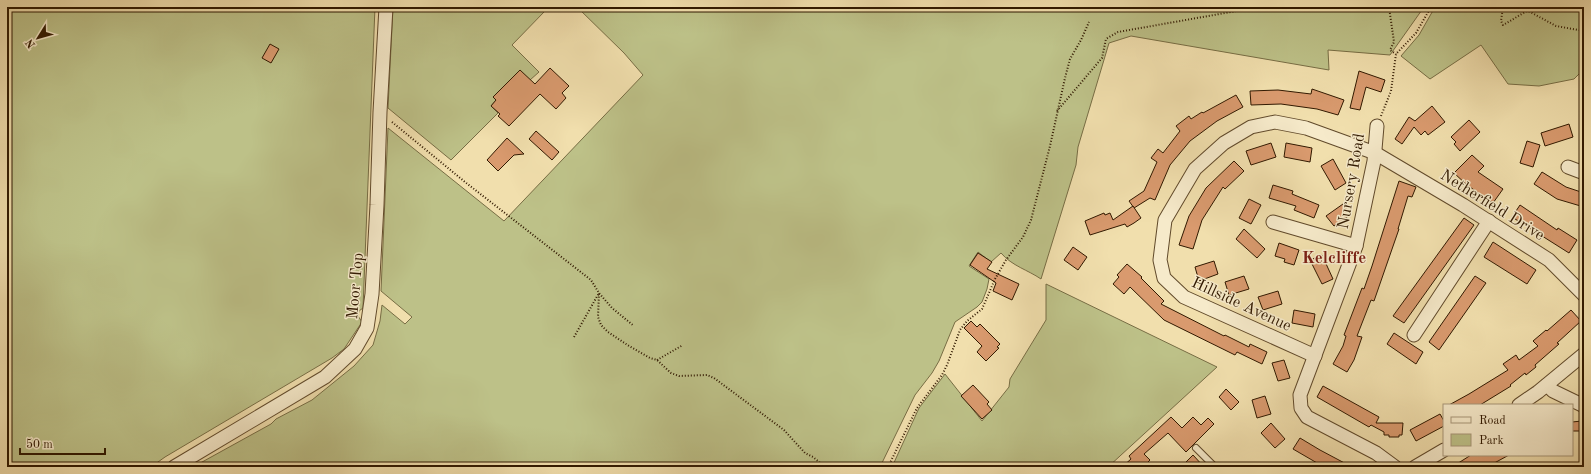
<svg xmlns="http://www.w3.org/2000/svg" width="1591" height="474" font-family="'Old Standard TT',serif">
	<rect width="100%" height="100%" fill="#f1dfad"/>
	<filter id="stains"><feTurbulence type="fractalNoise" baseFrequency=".005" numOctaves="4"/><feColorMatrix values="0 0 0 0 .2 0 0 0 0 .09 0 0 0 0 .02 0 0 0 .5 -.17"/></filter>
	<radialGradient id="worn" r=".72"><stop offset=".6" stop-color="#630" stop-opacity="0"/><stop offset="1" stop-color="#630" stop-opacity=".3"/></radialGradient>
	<!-- green -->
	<g fill="#bdc188" stroke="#776d44">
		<path d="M7 7H375L363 308 359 311 358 316 362 322 344 349 332 358 165 457 151 467H7Z"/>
		<path d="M393 7H538L544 12 512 45 539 72 530 80 520 70 493 97 496 100 491 106 498 113 451 160 388 108Z"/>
		<path d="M577 7H1424L1390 55 1328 50 1329 70 1131 36 1109 43 1078 147 1076 165 1041 279C1028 270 1012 266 1001 253L991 262 978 252 969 266 989 279 987 289 982 302 977 307 955 322 939 361 932 373 915 395 880 467H193L271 424 276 419 312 400 354 366 373 345 380 321 382 305 405 324 412 317 381 291 388 128 504 221 643 75 624 53Z"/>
		<path d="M1435 7H1584V69L1574 79 1539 86 1508 84 1481 45 1430 79 1401 56 1419 35Z"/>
		<path d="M1046 284 1217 367 1108 467H892L919 408 945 374 982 421 1009 387 1010 379 1046 320Z"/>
	</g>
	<!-- building -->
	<g fill="#d99a6e" stroke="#311900">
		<path d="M270 44 279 49 271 63 262 58Z"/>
		<path d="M550 68 569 86 562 93 566 98 556 109 540 94 509 126 498 116 500 114 491 106 496 100 493 97 520 70 535 84Z"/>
		<path d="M1359 71 1385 80 1381 92 1366 87 1360 110 1350 108Z"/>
		<path d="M1312 89 1344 100 1338 115 1317 109 1281 104 1251 105 1250 91 1278 90 1311 94Z"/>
		<path d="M1236 95 1243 107 1217 121 1190 141 1170 165 1155 200 1150 198 1134 208 1129 201 1144 191 1157 162 1151 158 1158 149 1163 153 1180 131 1176 126 1189 116 1191 119 1202 112 1203 113Z"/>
		<path d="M1432 106 1445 122 1428 135 1425 131 1421 135 1414 127 1402 144 1395 139 1409 117 1415 121Z"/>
		<path d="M1469 120 1480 132 1460 151 1454 144 1456 142 1451 137Z"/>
		<path d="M1569 124 1573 137 1545 146 1541 133Z"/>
		<path d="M536 131 559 152 552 160 529 139Z"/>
		<path d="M507 138 524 154 514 155 498 171 487 160Z"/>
		<path d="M1527 141 1540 145 1533 167 1520 163Z"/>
		<path d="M1271 143 1276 157 1251 165 1246 151Z"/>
		<path d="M1286 143 1312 148 1310 162 1284 157Z"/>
		<path d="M1472 155 1484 166 1478 172 1503 189 1493 203 1467 185 1454 173Z"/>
		<path d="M1333 159 1346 183 1335 190 1321 166Z"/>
		<path d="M1234 161 1244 171 1225 189 1223 187 1202 220 1193 249 1179 245 1189 216 1206 188Z"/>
		<path d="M1542 172 1566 187 1584 193V207L1557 199 1534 184Z"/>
		<path d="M1399 181 1416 187 1412 197 1408 196 1398 229H1399L1374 301 1371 300 1357 336 1362 337 1354 360 1347 372 1333 364 1343 346 1346 336 1344 335 1362 288 1364 289 1372 266Z"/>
		<path d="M1273 185 1293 191 1292 194 1319 205 1314 218 1294 210 1296 206 1269 198Z"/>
		<path d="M1249 199 1261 205 1251 224 1239 218Z"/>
		<path d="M1343 204 1350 215 1334 226 1326 216Z"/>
		<path d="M1520 205 1557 230 1558 228 1577 240 1569 253 1512 217Z"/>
		<path d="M1133 206 1141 218 1134 223 1127 227 1125 224 1090 235 1085 221 1104 213 1105 215 1110 213 1113 220Z"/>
		<path d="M1464 218 1474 225 1404 323 1393 316Z"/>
		<path d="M1244 229 1265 249 1257 258 1236 239Z"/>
		<path d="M1493 242 1536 270 1527 284 1484 257Z"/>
		<path d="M1279 243 1299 250 1294 265 1284 262 1285 259 1275 256Z"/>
		<path d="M1073 247 1087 257 1078 270 1064 260Z"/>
		<path d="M978 253 992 262 987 269 1019 284 1012 300 993 291 996 283 970 265Z"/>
		<path d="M1322 255 1333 279 1322 284 1310 260Z"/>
		<path d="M1214 261 1218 274 1199 281 1195 267Z"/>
		<path d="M1127 264 1142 277 1141 278 1164 301 1161 304 1224 336 1225 335 1249 347 1250 344 1267 352 1262 364 1237 352 1235 355 1164 320 1130 287 1124 294 1113 284 1119 277 1117 275Z"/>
		<path d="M1244 276 1249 289 1229 295 1225 282Z"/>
		<path d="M1475 276 1486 283 1439 350 1429 342Z"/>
		<path d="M1278 291 1282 304 1263 310 1258 297Z"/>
		<path d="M1294 310 1315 314 1313 327 1292 323Z"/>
		<path d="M1571 310 1581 321 1557 343 1559 344 1535 365 1536 367 1526 375 1525 373 1510 385 1511 386 1480 405H1449L1469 394 1508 370 1503 364 1516 355 1519 360 1538 346 1533 341 1546 330 1547 331Z"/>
		<path d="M971 321 977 327 980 324 1000 344 997 347 999 348 986 361 977 352 982 346 964 328Z"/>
		<path d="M1394 333 1423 352 1416 364 1387 344Z"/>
		<path d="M1284 360 1290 378 1278 381 1272 363Z"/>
		<path d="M973 385 989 402 987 404 992 410 982 419 961 396Z"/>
		<path d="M1323 386 1379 417 1376 423H1403L1402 435H1399V437H1389V435H1384V432L1371 425 1369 427 1317 397Z"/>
		<path d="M1226 389 1239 402 1231 410 1219 397Z"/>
		<path d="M1265 396 1271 414 1257 418 1252 400Z"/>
		<path d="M1440 414 1444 421V426L1416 441 1410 430Z"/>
		<path d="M1171 417 1182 428 1193 417 1201 425 1208 418 1214 424 1186 452 1168 433 1144 454 1150 460 1143 467H1122L1131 459 1129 456Z"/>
		<path d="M1582 421V431H1572V422Z"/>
		<path d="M1271 423 1285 439 1275 448 1261 433Z"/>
		<path d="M1300 438 1320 450 1352 467H1324L1293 449Z"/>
		<path d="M1193 455 1204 467H1181Z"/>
		<path d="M1471 455H1509L1487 467H1452Z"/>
	</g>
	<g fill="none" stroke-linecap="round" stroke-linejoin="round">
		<!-- lane casing -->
		<g stroke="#614a2b" stroke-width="8">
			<path id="lane" d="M1196 448 1215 467"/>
		</g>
		<!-- street casing -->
		<g stroke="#614a2b" stroke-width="15">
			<g id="street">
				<path d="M1377 126 1374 161 1356 246 1300 395 1301 408 1307 417 1376 453 1395 467"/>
				<path d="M1568 167 1584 173"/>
				<path d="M1273 222 1356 246"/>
				<path d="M1414 335 1489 221"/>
				<path d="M1315 356 1184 297 1164 278 1160 260 1165 220 1195 169 1224 143 1251 127 1275 122 1306 128 1375 153 1463 205 1549 260 1584 295"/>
				<path d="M1547 385 1553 391 1584 406"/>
				<path d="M1519 405 1538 392 1584 354"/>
				<path d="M174 467 325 377 355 349 367 328 372 294 377 205 380 112 386 7"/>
				<path d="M1415 467 1444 450"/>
			</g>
		</g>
		<!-- path -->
		<g stroke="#311900" stroke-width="2" stroke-dasharray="1 2" stroke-linecap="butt">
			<path d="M1389 7 1394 42 1390 50 1396 54"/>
			<path d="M1503 7 1501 21 1503 25 1527 11"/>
			<path d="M1521 7 1556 26 1584 31"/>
			<path d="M1057 111 1102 58 1106 39 1118 32 1259 7"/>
			<path d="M1381 116 1391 91 1396 54 1416 33 1431 7"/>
			<path d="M392 122 465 182 591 280 599 293 598 317 601 325 608 332 629 346 650 358 657 360 671 373 679 376 707 375 714 378 784 430 805 453 813 457 825 467"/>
			<path d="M574 337 599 293 612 308 634 326"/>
			<path d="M657 360 683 345"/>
			<path d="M888 467 917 408 942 375 947 365 960 330 967 321 982 309 995 279 1006 260 1023 237 1031 220 1050 146 1065 78 1070 59 1081 40 1089 22"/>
		</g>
		<!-- lane -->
		<use href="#lane" stroke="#f6eaca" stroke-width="6"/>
		<!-- street -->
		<use href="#street" stroke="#f6eaca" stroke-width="13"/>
	</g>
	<g text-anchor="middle" stroke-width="3" stroke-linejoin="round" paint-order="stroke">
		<!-- street labels -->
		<g font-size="16" fill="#311900" stroke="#f6eaca">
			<text transform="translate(1350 181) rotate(-80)" y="6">Nursery Road</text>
			<text transform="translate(1493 204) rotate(32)" y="6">Netherfield Drive</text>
			<text transform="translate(354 286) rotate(-85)" y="6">Moor Top</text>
			<text transform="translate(1242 303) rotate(25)" y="6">Hillside Avenue</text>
		</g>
		<!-- neighbourhood labels -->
		<g font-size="17" font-weight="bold" fill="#7a1f14" stroke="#f6eaca">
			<text x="1334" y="263">Kelcliffe</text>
		</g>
	</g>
	<!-- margin -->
	<rect width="1591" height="474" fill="none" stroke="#f1dfad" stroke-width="24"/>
	<rect x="8" y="8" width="1575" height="458" fill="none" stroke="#311900" stroke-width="2"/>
	<rect x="12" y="12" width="1567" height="450" fill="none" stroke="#311900"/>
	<!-- legend -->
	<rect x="1443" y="404" width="130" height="52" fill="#f6eaca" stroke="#a79679"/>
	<rect x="1451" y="417" width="20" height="6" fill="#f6eaca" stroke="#a79679"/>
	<text x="1479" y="424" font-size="12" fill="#311900">Road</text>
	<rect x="1451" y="434" width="20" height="12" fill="#bdc188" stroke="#a79679"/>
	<text x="1479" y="444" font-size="12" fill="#311900">Park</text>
	<!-- north arrow -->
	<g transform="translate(38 38) rotate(233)" stroke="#f6eaca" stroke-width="3" paint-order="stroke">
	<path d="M0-3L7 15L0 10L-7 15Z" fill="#311900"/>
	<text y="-6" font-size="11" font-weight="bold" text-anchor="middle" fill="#311900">N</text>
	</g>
	<!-- scale -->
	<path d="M20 448v6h85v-6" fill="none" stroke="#311900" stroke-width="2"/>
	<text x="26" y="448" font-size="12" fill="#311900" stroke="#f6eaca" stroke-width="3" paint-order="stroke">50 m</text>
	<rect width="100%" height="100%" filter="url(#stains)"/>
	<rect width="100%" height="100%" fill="url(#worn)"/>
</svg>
